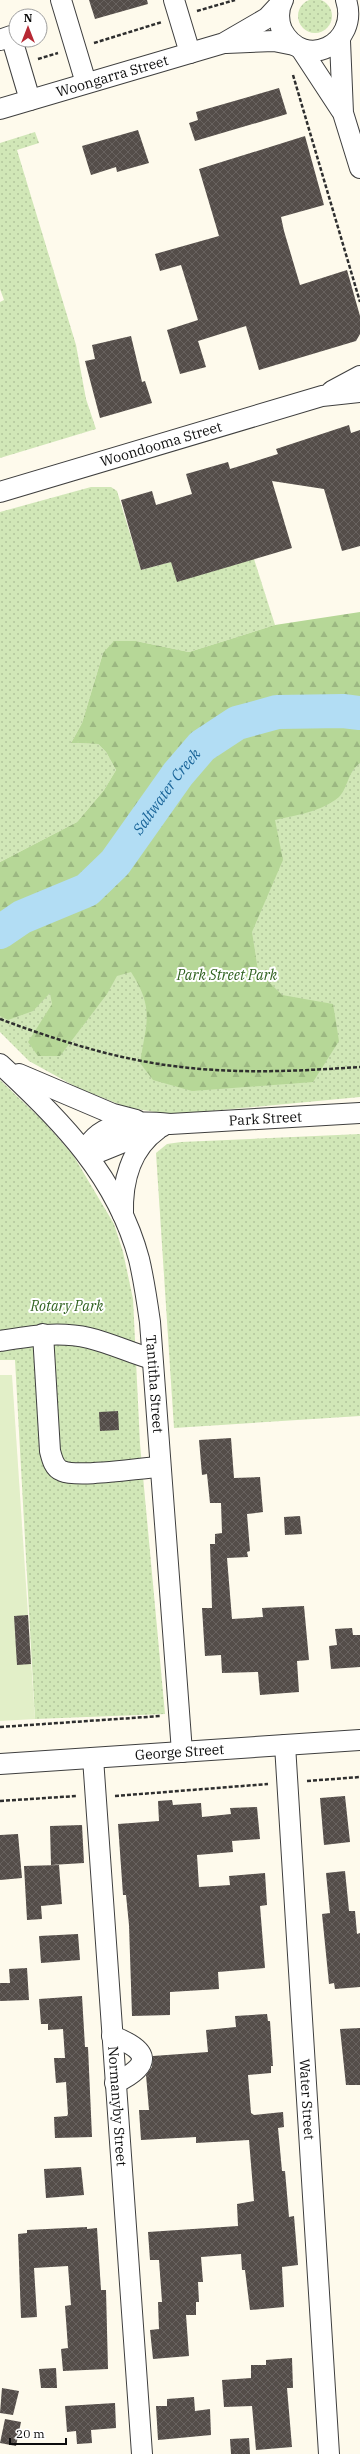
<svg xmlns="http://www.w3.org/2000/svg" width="360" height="2454" font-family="'IBM Plex Serif',serif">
	<defs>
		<pattern id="grass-dots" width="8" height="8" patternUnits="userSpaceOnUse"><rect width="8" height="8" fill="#d1e7b7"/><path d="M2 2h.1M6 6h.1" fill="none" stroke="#b2c59c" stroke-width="1.8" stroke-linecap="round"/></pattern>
		<pattern id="forest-firs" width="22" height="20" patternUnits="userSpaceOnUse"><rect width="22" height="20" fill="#b6d797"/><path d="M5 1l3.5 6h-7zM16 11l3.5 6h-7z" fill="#9bb781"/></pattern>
		<pattern id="building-cross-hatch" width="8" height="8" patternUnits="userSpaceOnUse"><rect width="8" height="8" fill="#544d49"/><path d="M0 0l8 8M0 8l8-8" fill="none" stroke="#68625f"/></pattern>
	</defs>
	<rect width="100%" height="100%" fill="#fefaec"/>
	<!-- grass -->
	<g fill="url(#grass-dots)">
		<circle cx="315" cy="16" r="17"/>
		<path d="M35 132 39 143 17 150 76 345 86 399 96 429 0 458V302L4 300 0 289V143Z"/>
		<path d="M91 487H111L117 491 141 570 171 562 254 559 275 625 189 652 136 641 103 653 82 723 71 743 98 744 106 752 116 770 104 790 77 822 0 862V512Z"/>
		<path d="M360 728V1097L189 1113H161L126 1107 78 1088 29 1061 0 1032V954Z"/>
		<path d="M0 1080 43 1121 73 1155 114 1224 123 1252 133 1299 140 1444 165 1714 35 1719 15 1360H0Z"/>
		<path d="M360 1134V1416L174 1428 156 1153 167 1144 181 1142Z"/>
	</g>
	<!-- forest -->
	<path fill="url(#forest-firs)" d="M360 612V763C347 773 348 788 339 797 321 812 296 815 275 820L283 860 252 932 258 971 282 995 333 1004 339 1041 313 1082 192 1091 153 1080 140 1063C146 1023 155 1009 131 972L117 976 107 994 60 1056H38L28 1042 52 1004 50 993 33 1011 8 1020 0 1016V862L77 822 104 790 116 770 106 752 98 744 71 743 82 723 103 653 114 641H136L189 652 275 625Z"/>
	<!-- pitch -->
	<path fill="#e2efc8" d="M0 1375H12L35 1719 0 1721Z"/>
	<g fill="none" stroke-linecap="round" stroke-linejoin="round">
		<!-- river -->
		<path stroke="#b2ddf4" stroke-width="34" id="s1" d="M0 932 22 917 87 890 115 863 178 774 202 746 237 723 277 712 343 711 360 713"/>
	</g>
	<!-- building -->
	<g fill="url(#building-cross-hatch)">
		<path d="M89 0H147L148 4 95 19Z"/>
		<path d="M279 88 287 114 195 141 189 123 198 120 196 112Z"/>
		<path d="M138 130 149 163 117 172 116 167 91 175 82 146Z"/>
		<path d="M305 136 324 205 281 217 284 231 300 285 347 270 360 316V334L356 341 259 370 246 326 198 341 206 367 180 374 167 330 198 320 181 265 160 271 155 254 219 236 199 169Z"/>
		<path d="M131 336 142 382 145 381 152 403 100 418 85 361 95 359 92 345Z"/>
		<path d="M349 425 351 433 360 430V546L342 551 324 489 272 481 292 548 177 582 171 562 141 570 121 500 152 491 156 505 192 494 186 474 228 462 230 469 278 454 276 449Z"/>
		<path d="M118 1411 119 1430 100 1431 99 1412Z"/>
		<path d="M231 1438 234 1478 260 1477 263 1512 247 1514 250 1551 247 1552 248 1557 227 1558 232 1619 263 1617 262 1608 304 1606 309 1660 297 1661 299 1692 260 1695 258 1672 222 1673 221 1655 205 1656 202 1608H212L210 1544H215V1534L222 1533 221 1503H210L207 1474 202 1475 199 1440Z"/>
		<path d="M300 1516 302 1534 285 1535 284 1517Z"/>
		<path d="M28 1615 31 1664 17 1665 14 1616Z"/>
		<path d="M352 1628 353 1635H360V1667L331 1669 329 1646 337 1645 335 1629Z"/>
		<path d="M345 1796 350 1842 324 1845 320 1798Z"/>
		<path d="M172 1800 173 1805 201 1803 202 1817 231 1814 230 1808 257 1807 260 1839 232 1841 233 1852 197 1855 199 1887 230 1885 229 1876 265 1873 267 1905 260 1906 265 1968 218 1972 219 1989 170 1992V2015L132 2016 129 1925 126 1895H123L118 1824 159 1821 158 1801Z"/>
		<path d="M82 1825 84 1863 51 1865 50 1826Z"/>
		<path d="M18 1834 22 1878 0 1880V1835Z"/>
		<path d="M59 1865 62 1904 41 1906 42 1919 27 1920 24 1866Z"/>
		<path d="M345 1871 349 1911H355L357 1934 360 1933V1987L335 1989 334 1983 329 1984 322 1914 330 1913 326 1873Z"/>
		<path d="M78 1934 80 1960 41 1963 39 1936Z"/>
		<path d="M27 1968 29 2000 0 2001V1983H10L9 1969Z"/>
		<path d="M82 1996 85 2047H88L92 2137 55 2138 54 2117 67 2116 68 2114 66 2082 56 2083 54 2058H65L63 2029 48 2030V2024H41L39 1999Z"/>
		<path d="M267 2014 268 2021H270L273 2066H271V2073L248 2075 251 2113 254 2115 283 2112 284 2127 278 2128 282 2171H285L289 2217 294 2216 298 2265 282 2267 284 2307 250 2310 245 2270H242L241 2254 201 2257 203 2282H198L199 2302H196V2315H186L189 2356 153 2359 150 2330 159 2329 158 2302H162L159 2260H150L148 2232 238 2226 237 2204 254 2201 249 2140 196 2143V2137L141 2140 139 2110H149L146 2075 152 2067 153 2056 208 2052 206 2030 236 2027 235 2016Z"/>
		<path d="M360 2028V2085H346L340 2029Z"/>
		<path d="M81 2167 84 2195 46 2198 44 2169Z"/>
		<path d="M87 2227V2229L97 2228 101 2290H106L108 2369 63 2371 61 2349 68 2348 65 2306 71 2305 68 2266 34 2268 37 2317 21 2318 18 2234 27 2233V2230Z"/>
		<path d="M292 2358 293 2388H287L292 2447 256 2450 252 2406 224 2407 222 2380 251 2378V2365H266V2360Z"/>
		<path d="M56 2368 57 2388H41L39 2369Z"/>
		<path d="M2 2388 19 2391 13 2415 0 2413Z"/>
		<path d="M194 2397 195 2411 210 2409 211 2435 158 2440 156 2406H167V2399Z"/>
		<path d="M115 2403 116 2428 91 2430 92 2443 77 2444 76 2431 67 2432 65 2406Z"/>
		<path d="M5 2419 21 2422 16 2446 0 2443Z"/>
		<path d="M249 2438 250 2454H231L230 2439Z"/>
	</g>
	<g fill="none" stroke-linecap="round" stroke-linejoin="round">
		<!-- minor casing -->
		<g stroke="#3f3f3f" stroke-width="22">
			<g id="minor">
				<path d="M61 0 86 83"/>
				<path d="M174 0 190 53"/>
				<path d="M283 0C278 9 278 21 282 30 304 72 360 44 346 0"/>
				<path d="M0 40 11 36 30 100"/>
				<path d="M340 41 343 113 360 168"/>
				<path d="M226 43 274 41 294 45"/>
				<path d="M301 49 341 110"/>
				<path id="s2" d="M0 109 224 43 267 18 281 3"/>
				<path d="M332 391 360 376"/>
				<path id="s3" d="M0 492 322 396 360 392"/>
				<path id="s4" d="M0 1064C61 1120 117 1177 139 1259 144 1280 147 1301 150 1322L182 1752"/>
				<path d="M19 1074 113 1114 136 1120"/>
				<path id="s5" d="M163 1126 99 1152 85 1151C101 1119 139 1121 170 1124L360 1113"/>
				<path d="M123 1215C122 1183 130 1149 158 1129"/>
				<path d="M43 1334 50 1451C52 1459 54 1468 62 1471 79 1478 138 1468 159 1467"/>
				<path d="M0 1341C30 1336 59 1331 89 1338 110 1343 131 1353 152 1359"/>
				<path id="s6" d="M285 1745 329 2454"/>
				<path id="s7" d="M93 1758 142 2454"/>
				<path id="s8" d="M0 1764 360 1740"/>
				<path d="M112 2036C150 2050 153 2065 115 2083"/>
			</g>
		</g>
		<!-- path -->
		<g stroke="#2e2e2e" stroke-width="2.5" stroke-dasharray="4 2" stroke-linecap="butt">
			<path d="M197 11 235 0"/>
			<path d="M94 43 162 22"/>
			<path d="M38 59 58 53"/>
			<path d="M293 75 360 302"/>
			<path d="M0 1019C59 1041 119 1060 181 1067 241 1074 300 1071 360 1067"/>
			<path d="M0 1727 161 1716"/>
			<path d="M307 1781 360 1777"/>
			<path d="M115 1796 268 1784"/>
			<path d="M0 1801 76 1796"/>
		</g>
		<!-- minor -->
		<use href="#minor" stroke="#fff" stroke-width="20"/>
	</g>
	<g text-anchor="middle" stroke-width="4" stroke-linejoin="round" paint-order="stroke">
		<!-- street labels -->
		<g font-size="14" fill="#0c0c0c" stroke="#fff">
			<text dy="5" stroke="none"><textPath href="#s2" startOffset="117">Woongarra Street</textPath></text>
			<text dy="5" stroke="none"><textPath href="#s3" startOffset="168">Woondooma Street</textPath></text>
			<text dy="5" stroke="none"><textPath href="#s5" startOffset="274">Park Street</textPath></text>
			<text dy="5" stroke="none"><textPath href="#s4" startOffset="369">Tantitha Street</textPath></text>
			<text dy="5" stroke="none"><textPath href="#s8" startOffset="180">George Street</textPath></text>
			<text dy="5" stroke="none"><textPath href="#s6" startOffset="355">Water Street</textPath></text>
			<text dy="5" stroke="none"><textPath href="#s7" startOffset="349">Normanyby Street</textPath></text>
		</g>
		<!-- park labels -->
		<g font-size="14" font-style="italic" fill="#2f611f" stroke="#fff">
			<text x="227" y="980">Park Street Park</text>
			<text x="67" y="1311">Rotary Park</text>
		</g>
		<!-- water labels -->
		<g font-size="15" font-style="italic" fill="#1a6599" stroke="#fff">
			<text dy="5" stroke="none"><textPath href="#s1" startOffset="224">Saltwater Creek</textPath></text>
		</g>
	</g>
	<!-- north arrow -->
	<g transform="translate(28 28)"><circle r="19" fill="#ffffff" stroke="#9e9e9e"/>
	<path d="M0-3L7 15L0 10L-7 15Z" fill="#b72934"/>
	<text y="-6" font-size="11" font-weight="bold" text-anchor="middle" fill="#0c0c0c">N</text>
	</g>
	<!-- scale -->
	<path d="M10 2438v6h56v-6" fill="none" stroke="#0c0c0c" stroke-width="2"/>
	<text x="16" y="2438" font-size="12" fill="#0c0c0c" stroke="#ffffff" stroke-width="3" paint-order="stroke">20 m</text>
</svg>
